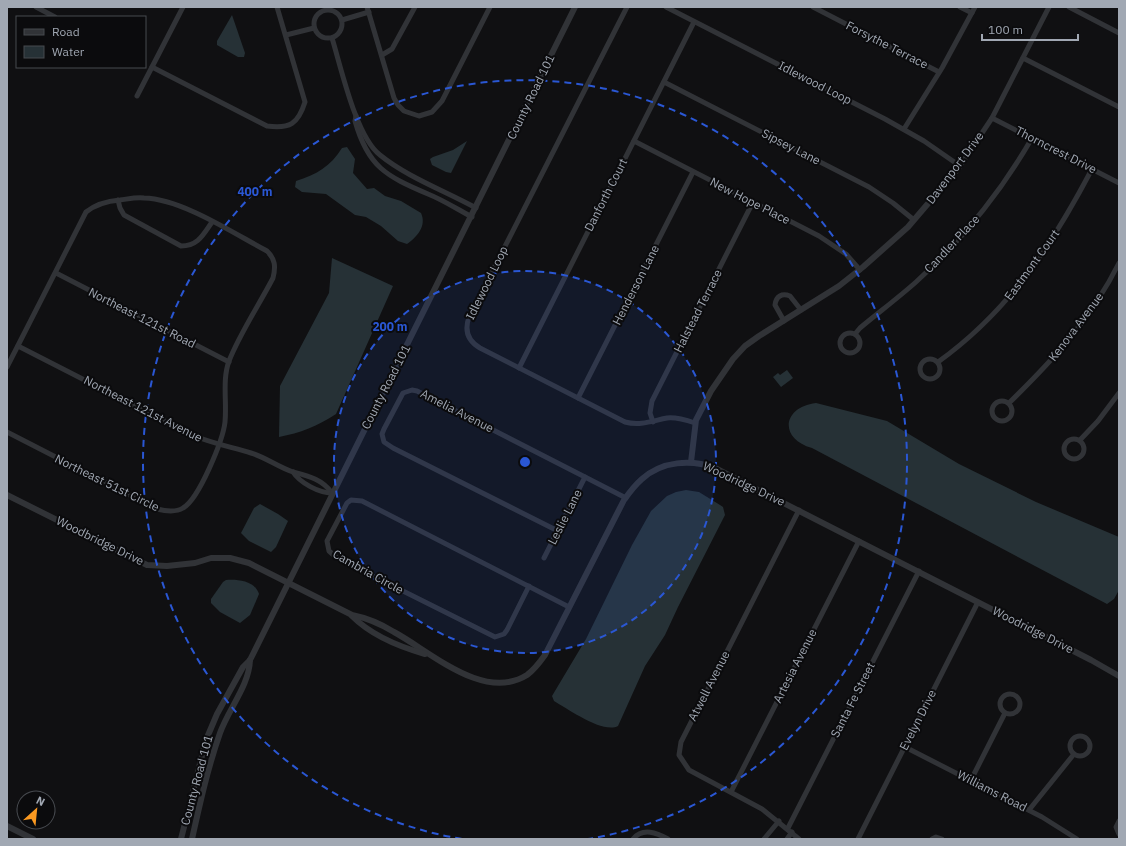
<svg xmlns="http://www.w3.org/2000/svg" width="1126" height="846" font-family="'IBM Plex Sans',sans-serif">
	<rect width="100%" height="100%" fill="#101012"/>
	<!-- water -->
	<g fill="#263136">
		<path d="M232 15 245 53 244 57H238L217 45V41Z"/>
		<path d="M467 141 451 173 446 172 432 165 430 159 433 157 453 150Z"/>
		<path d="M347 147 355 159 353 173 367 189 374 188 385 196 401 201 421 213C427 226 417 237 407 244L398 241 381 226 366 217 355 215 326 194 302 192 295 187 296 181C316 175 331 166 342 148Z"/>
		<path d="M332 258 393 286 336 414C318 426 300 433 279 437L280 386 329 293Z"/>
		<path d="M787 370 793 378 781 387 773 377 778 373 780 375Z"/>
		<path d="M816 403 887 421 959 464 1036 502 1119 537V590L1114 599 1107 604 812 448C778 438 783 407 816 403Z"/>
		<path d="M686 490 699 492 720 505 723 507 725 515 678 607 665 635 645 666 618 726C603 734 568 709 554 701L552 696 586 639 632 545 651 511 667 496 676 492Z"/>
		<path d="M260 504 278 514 288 521 276 547 271 552 249 541 241 533 254 508Z"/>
		<path d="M226 580C238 579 255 581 259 594L250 615 240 623 220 612 211 603V599L223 582Z"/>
	</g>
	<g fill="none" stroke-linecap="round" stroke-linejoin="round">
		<!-- minor -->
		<g stroke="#313337" stroke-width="5">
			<path d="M36 7 55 17"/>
			<path d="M367 7 394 98 398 105 404 111 419 116 432 112 442 101 490 7"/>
			<path d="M627 7 469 317C464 331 468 341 480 348L625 422C640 426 652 421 667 418 676 417 686 420 695 423"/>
			<path d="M666 7 885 119 924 141 960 166 992 118 1049 7"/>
			<path d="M813 7 939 72"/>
			<path d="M960 7 972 13"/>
			<path d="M1069 7 1119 33"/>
			<circle cx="328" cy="24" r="14"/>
			<path d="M342 20 369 12"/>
			<path d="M286 35 314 28"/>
			<path d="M332 38C341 67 356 137 380 155 407 177 445 191 476 208"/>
			<path d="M382 55 392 49 415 7"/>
			<path d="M1023 58 1119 107"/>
			<path d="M152 67 267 126C290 129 298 124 305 102L277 7"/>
			<path d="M664 82 869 187 893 203 914 220"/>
			<path d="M137 96 183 7"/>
			<path d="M356 116 355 121C368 167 386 176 428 194 443 200 457 209 472 217"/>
			<path d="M992 118 1119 183"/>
			<path d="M904 129 942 68 975 7"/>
			<path d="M634 141 819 236 846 254 860 270"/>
			<path d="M118 200 120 208 124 215 181 246C198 246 203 235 212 222"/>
			<path d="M56 273 229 362"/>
			<path d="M784 321 775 305C776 296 782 293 790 296L801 310"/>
			<circle cx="850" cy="343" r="10"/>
			<path d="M855 334 860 328C878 313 898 298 916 282 962 240 1001 192 1032 138"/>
			<path d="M18 346 192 435C211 443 231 447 251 453 265 457 278 467 293 472 308 476 322 479 332 493"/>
			<circle cx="930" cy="369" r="10"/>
			<path d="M938 362C1009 311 1052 245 1092 169"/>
			<path d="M7 367 86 212C96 204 108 201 120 200 128 199 136 197 144 198 182 199 233 233 267 251 275 259 276 266 273 278 259 305 240 333 229 361 222 380 227 402 225 422 223 440 199 499 183 508 175 513 165 511 157 509L7 432"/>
			<path d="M519 368 694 22"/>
			<path d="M578 398 693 172"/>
			<circle cx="1002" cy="411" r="10"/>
			<path d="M1009 403C1053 360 1091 319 1119 263"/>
			<path d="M653 422 650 413 652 401 753 202"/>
			<circle cx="1074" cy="449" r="10"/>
			<path d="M1080 440 1098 421 1119 393"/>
			<path d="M293 472C300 483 319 493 332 493"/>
			<path d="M799 510 681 742 679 755 689 770 762 809 799 839"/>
			<path d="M558 531 393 448 384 442 382 434 384 429 403 393 412 390 417 391 626 498"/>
			<path d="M544 558 585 477"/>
			<path d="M529 586 507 630 504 634 495 637 337 558 329 551 327 541 347 503 351 500 362 501 569 607"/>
			<circle cx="1010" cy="704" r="10"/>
			<circle cx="1080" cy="746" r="10"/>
			<path d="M905 747 1042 817 1077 839"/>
			<path d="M971 780 1005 713"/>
			<path d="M731 792 859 541"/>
			<path d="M1029 810 1074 754"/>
			<path d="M1119 821 1116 827 1119 834"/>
			<path d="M788 828 919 571"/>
			<path d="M633 839C643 827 657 833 668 839"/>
			<path d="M764 839 779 821"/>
			<path d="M787 839 792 832"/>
			<path d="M858 839 978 602"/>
			<path d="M932 839 936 837 942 839"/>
		</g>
		<!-- tertiary -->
		<g stroke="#313337" stroke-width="6">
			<path d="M691 462 696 420 711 391 733 359 745 346 759 336 839 286 863 267 908 227 960 166"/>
			<path d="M7 495 147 565 167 566 195 563 211 558H230L249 563 352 615C367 618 381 624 394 632 431 652 484 702 527 675 534 670 540 662 545 655L624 500C629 493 635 485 642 479 662 461 691 459 715 468L1091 660 1119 676"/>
			<path d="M352 616C371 635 400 647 425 654"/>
			<path d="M7 826 33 839"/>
			<path d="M181 839 206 740 217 714 243 667 250 660 575 7"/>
			<path d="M192 839C200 803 208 767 220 733 229 708 249 686 250 660"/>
		</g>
	</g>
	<!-- distance rings -->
	<circle cx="525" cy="462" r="191" fill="#2a57d4" fill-opacity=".12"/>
	<g fill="none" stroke="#2a57d4" stroke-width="2" stroke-dasharray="7 5">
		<circle cx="525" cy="462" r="191"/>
		<path d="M462 839A382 382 0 1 1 588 839"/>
	</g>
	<g text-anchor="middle" stroke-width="4" stroke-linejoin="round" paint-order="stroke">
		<!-- street labels -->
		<g font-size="12" fill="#a1a8b3" stroke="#0b0b0d">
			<text transform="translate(887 45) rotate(27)" y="4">Forsythe Terrace</text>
			<text transform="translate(815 83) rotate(27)" y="4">Idlewood Loop</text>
			<text transform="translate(531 97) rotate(-64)" y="4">County Road 101</text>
			<text transform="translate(791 147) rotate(27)" y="4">Sipsey Lane</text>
			<text transform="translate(1056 150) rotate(27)" y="4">Thorncrest Drive</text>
			<text transform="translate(955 168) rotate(-53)" y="4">Davenport Drive</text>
			<text transform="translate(606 195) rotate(-63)" y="4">Danforth Court</text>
			<text transform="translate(750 201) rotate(27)" y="4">New Hope Place</text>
			<text transform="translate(952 244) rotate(-47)" y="4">Candler Place</text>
			<text transform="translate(1032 265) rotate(-54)" y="4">Eastmont Court</text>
			<text transform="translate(487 283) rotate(-64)" y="4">Idlewood Loop</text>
			<text transform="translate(636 285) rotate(-63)" y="4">Henderson Lane</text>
			<text transform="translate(698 311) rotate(-63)" y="4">Halstead Terrace</text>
			<text transform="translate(142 318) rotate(27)" y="4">Northeast 121st Road</text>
			<text transform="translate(1076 327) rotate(-53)" y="4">Kenova Avenue</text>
			<text transform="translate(386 387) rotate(-63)" y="4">County Road 101</text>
			<text transform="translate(143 409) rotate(27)" y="4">Northeast 121st Avenue</text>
			<text transform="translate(457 411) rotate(27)" y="4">Amelia Avenue</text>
			<text transform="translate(107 483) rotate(26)" y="4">Northeast 51st Circle</text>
			<text transform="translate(744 484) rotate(25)" y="4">Woodridge Drive</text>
			<text transform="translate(565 517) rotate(-63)" y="4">Leslie Lane</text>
			<text transform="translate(100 541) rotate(26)" y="4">Woodbridge Drive</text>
			<text transform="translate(368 572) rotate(29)" y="4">Cambria Circle</text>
			<text transform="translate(1033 630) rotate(27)" y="4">Woodridge Drive</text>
			<text transform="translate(795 666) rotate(-63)" y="4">Artesia Avenue</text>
			<text transform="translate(709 686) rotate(-63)" y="4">Atwell Avenue</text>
			<text transform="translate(853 700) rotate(-63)" y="4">Santa Fe Street</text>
			<text transform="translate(918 720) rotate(-63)" y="4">Evelyn Drive</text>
			<text transform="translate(197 780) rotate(-75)" y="4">County Road 101</text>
			<text transform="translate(992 791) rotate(27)" y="4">Williams Road</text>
		</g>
	</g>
	<circle cx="525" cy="462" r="6" fill="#2a57d4" stroke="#0b0b0d" stroke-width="2"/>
	<g font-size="12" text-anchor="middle" font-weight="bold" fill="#2a57d4" stroke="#0b0b0d" stroke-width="4" stroke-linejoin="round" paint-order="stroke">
		<text x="255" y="196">400 m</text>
		<text x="390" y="331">200 m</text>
	</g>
	<!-- border -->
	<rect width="1126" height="846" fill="none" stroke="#a1a8b3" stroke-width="16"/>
	<!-- legend -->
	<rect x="16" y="16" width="130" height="52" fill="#0b0b0d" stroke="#474a4f"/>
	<rect x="24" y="29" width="20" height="6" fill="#313337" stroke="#474a4f"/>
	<text x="52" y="36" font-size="12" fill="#a1a8b3">Road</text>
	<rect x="24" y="46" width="20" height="12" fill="#263136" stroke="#474a4f"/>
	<text x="52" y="56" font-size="12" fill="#a1a8b3">Water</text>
	<!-- north arrow -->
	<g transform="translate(36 810) rotate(27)"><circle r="19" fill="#0b0b0d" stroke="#474a4f"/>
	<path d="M0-3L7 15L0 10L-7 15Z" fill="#fa9921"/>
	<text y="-6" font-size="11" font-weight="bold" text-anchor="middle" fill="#a1a8b3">N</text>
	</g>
	<!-- scale -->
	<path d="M982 34v6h96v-6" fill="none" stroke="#a1a8b3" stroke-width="2"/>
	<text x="988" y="34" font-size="12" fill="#a1a8b3" stroke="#0b0b0d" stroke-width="3" paint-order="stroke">100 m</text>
</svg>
